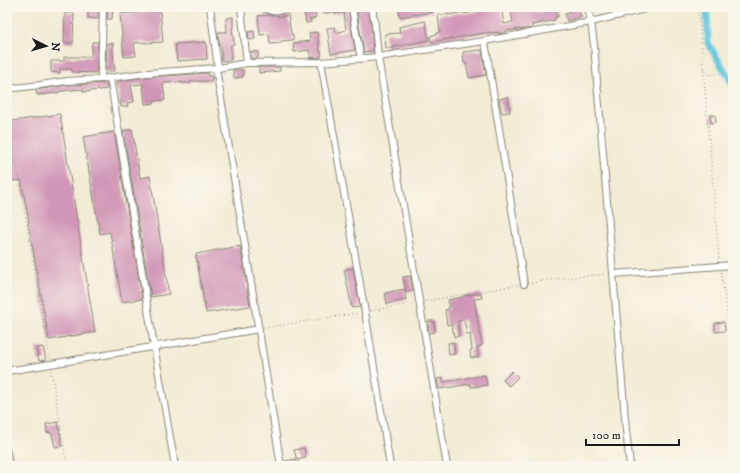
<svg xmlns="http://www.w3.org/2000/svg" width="740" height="473" font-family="'IM FELL DW Pica',serif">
	<rect width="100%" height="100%" fill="#fbf7ec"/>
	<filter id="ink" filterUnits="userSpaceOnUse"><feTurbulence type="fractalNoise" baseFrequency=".025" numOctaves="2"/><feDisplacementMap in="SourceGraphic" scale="8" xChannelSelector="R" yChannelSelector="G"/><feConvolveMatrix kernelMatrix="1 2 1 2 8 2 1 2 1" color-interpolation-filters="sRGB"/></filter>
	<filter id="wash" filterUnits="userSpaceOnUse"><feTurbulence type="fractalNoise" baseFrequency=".012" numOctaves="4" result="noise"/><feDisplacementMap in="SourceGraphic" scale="16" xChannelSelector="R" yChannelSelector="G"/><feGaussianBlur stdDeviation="0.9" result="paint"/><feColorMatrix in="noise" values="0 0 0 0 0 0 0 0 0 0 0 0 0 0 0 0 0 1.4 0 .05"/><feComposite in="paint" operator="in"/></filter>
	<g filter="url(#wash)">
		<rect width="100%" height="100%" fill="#f2ecd5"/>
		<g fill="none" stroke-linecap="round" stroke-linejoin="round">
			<!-- canal -->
			<path stroke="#60c6de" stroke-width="7" d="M707 7 708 43 733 85"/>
		</g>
		<g id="blocks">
			<!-- building -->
			<g fill="#d196b7">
				<path d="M108 7H113L112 19H107Z"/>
				<path d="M329 7H348L355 50 331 54 327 28 335 27 336 33 346 30 344 12 335 14 334 12 323 14 322 9Z"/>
				<path d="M357 7H368L371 26 373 51 364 52 359 26Z"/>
				<path d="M398 7H432L433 12 400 17Z"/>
				<path d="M495 7H501L504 24 513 22 510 7H523V11L536 9 537 13 550 9V7H555L558 17H555V20L532 25 533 28 519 30V29L506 31V32L499 34V32L490 33V32L431 42 430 36 437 34V33L440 32 438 15 448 14V15L464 12V14L489 9V8Z"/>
				<path d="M568 7H578L581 17 567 21 565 14 570 13Z"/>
				<path d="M310 9H312L313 11H315L316 17 314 18V19H310L311 22 306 23 304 13Z"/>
				<path d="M88 10 98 11V19L88 18Z"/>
				<path d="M160 10 163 42 145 43V42L134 43 136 56 124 57 120 14Z"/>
				<path d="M65 13H74L73 43H64Z"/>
				<path d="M269 15H278V17L288 15 291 34H293V40L281 41V43L270 44 269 34 260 35 258 16Z"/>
				<path d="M233 17V28H232L234 44 231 45V60L222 61 221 46H220L218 34V32H227L226 18Z"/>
				<path d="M425 21 429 40 394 47V48H386L385 34 400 33 399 27Z"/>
				<path d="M254 31 255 39 249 40 248 32Z"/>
				<path d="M317 32 320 51H321V57L310 58 309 50 294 52 293 43 310 41 309 33Z"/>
				<path d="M92 42H98L96 73 72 72V69H60V73L51 72V61H64V57H91Z"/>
				<path d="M206 42 207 59 177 61 175 44Z"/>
				<path d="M107 43H113V52L115 71H107V70H106Z"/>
				<path d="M482 50 486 75 469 78 466 63H464L463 52Z"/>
				<path d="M250 52H258V58H251Z"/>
				<path d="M259 67H280V71L259 73Z"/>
				<path d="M233 70H243V77L234 78Z"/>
				<path d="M208 73V76H212V81H191V83H182V82L163 83 165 100 154 101 155 103 145 104 143 84 131 85 134 102 127 103 128 106 121 107 117 81 147 77Z"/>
				<path d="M106 83 107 89 83 92V89L69 90 58 92V93L37 95 36 90 67 85Z"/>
				<path d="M508 97 510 112 502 113 499 99Z"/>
				<path d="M60 114 95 332 49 340 28 222H29L21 180 7 182V122Z"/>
				<path d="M710 115H715L716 122 711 123Z"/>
				<path d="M132 129 140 178 150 176 169 294 151 297 123 131Z"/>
				<path d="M114 132 142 299 122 302 110 232 100 234 83 137Z"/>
				<path d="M240 246 250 306 206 313 196 254Z"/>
				<path d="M353 268 360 307 352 308 344 270Z"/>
				<path d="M410 276 413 291 406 292 403 277Z"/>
				<path d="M404 289 406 300 387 304 385 293Z"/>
				<path d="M481 293 482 298 474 299 482 346 477 347 479 357 471 358 470 351 472 350 470 334H467L464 320 458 321 459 336 454 337 452 324 447 325 445 310 449 309 448 300 463 297V296Z"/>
				<path d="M428 321H434L435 332 429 333Z"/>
				<path d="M724 322 725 331 715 332V323Z"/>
				<path d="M454 342 455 354 449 355 448 343Z"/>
				<path d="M43 347 46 360 39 361 36 348Z"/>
				<path d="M512 371 518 377 509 386 503 380Z"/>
				<path d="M485 375 487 385 471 387V384L439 389 437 379 443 378V382Z"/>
				<path d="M58 422 62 446 55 447 52 434H51L50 432 47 433 46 424Z"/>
				<path d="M304 448 306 458 297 460 294 450Z"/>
				<path d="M7 450H10L13 466H7Z"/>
				<path d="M295 459 297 466H285V461Z"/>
			</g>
		</g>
	</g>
	<g filter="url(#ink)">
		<use href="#blocks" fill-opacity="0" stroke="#878478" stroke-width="1"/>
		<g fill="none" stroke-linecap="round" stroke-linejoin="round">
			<!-- minor casing -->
			<g stroke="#878478" stroke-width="8">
				<g id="minor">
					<path d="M210 7 218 68"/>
					<path d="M241 7 247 63"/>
					<path d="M260 7 272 11 306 7"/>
					<path d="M352 7 355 27 361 59"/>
					<path d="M372 7 375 25 378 57 447 466"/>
					<path d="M588 7 591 22 594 45 626 430 630 466"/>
					<path d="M484 41 486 48 524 284"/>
					<path d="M321 62 365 312 390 466"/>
					<path d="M216 68 281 466"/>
					<path d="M110 78 154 346 175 466"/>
					<path d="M101 79 103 7"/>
					<path d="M7 89 40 85 67 81 101 79 147 73 218 68 247 63 321 62 378 57 484 41 591 22 653 7"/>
					<path d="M613 274 733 265"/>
					<path d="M7 371 51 364 259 329"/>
				</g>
			</g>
			<!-- path -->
			<g stroke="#878478" stroke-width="1" stroke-dasharray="1 3" stroke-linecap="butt">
				<path d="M695 7 699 17 719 259"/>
				<path d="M703 68 708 75 724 73 733 90"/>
				<path d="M7 110 50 359"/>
				<path d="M721 272 733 352"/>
				<path d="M531 283 553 279 607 274"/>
				<path d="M426 301 518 285"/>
				<path d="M371 311 413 303"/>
				<path d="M264 328 358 313"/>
				<path d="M51 370 67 466"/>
			</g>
			<!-- minor -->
			<use href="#minor" stroke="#fff" stroke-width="6"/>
		</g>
	</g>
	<!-- margin -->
	<rect width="740" height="473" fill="none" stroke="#fbf7ec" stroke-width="24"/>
	<!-- north arrow -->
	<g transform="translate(46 46) rotate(95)" stroke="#fbf7ec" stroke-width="3" paint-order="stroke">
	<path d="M0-3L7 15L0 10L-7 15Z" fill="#1c1c1c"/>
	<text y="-6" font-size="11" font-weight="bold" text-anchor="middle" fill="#1c1c1c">N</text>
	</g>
	<!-- scale -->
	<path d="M586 439v6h93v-6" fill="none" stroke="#1c1c1c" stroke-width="2"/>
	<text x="592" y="439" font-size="12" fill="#1c1c1c" stroke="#fbf7ec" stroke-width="3" paint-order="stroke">100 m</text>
</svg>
